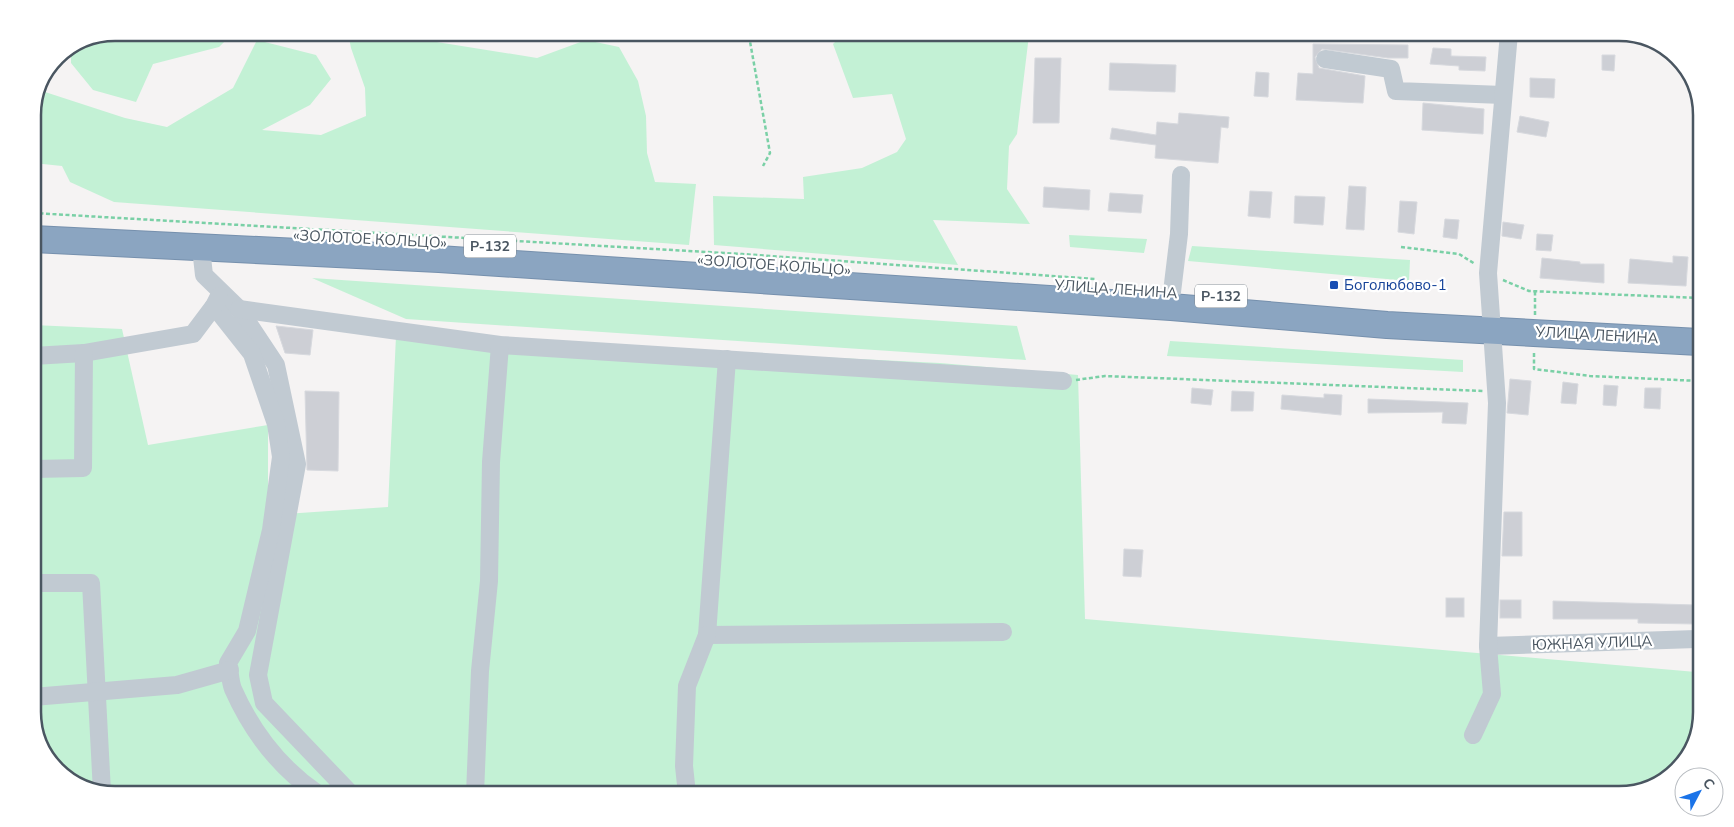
<svg xmlns="http://www.w3.org/2000/svg" width="1734" height="827" font-family="'Nunito Sans',sans-serif">
	<rect width="100%" height="100%" fill="#f5f3f3"/>
	<!-- green -->
	<g fill="#c3f1d5">
		<path d="M1029 35 1017 134 1009 146 1007 189 1030 224 933 220 958 265 714 245 713 196 804 199 803 177 862 168 897 152 906 139 892 94 853 98 833 44 841 36Z"/>
		<path d="M418 37V39L537 58 586 40 619 47 638 81 646 116 647 153 655 182 696 184 689 245 114 202 70 182 62 166 33 163V111L42 91 125 118 167 127 233 88 257 40 316 55 331 79 310 105 262 130 321 135 366 116 365 88 351 48 349 38Z"/>
		<path d="M228 38 219 47 153 64 136 102 93 90 71 63V47L84 39Z"/>
		<path d="M1069 235 1147 239 1144 253 1070 247Z"/>
		<path d="M1192 246 1410 260 1409 281 1188 261Z"/>
		<path d="M312 278 1017 326 1026 360 406 319Z"/>
		<path d="M33 325 122 329 148 445 268 425V504L285 514 388 507 396 336 940 363 1078 375 1085 619 1696 672 1695 743 1665 780 1619 794H116L84 788 50 762 33 717Z"/>
		<path d="M1170 341 1463 360V372L1167 356Z"/>
	</g>
	<!-- building -->
	<g fill="#cdcfd5" stroke="#d7d9de">
		<path d="M1313 44 1408 45V58H1388L1322 49 1315 57 1319 68 1365 76 1363 103 1296 100 1298 73 1313 74Z"/>
		<path d="M1433 48 1451 49V56L1486 57 1485 71 1459 70V66L1430 64Z"/>
		<path d="M1602 55H1615L1614 71 1602 70Z"/>
		<path d="M1035 58H1061L1059 123H1033Z"/>
		<path d="M1110 63 1176 65 1175 92 1109 90Z"/>
		<path d="M1256 72 1269 73 1268 97 1254 96Z"/>
		<path d="M1530 78 1555 79 1554 98 1530 97Z"/>
		<path d="M1423 103 1484 109 1483 134 1422 130Z"/>
		<path d="M1179 113 1229 117 1228 128 1221 127 1218 163 1155 158 1156 145 1110 139 1112 128 1156 135 1157 122 1178 124Z"/>
		<path d="M1520 116 1549 122 1546 137 1517 132Z"/>
		<path d="M1349 186 1366 187 1364 230 1346 229Z"/>
		<path d="M1044 187 1090 190 1089 210 1043 207Z"/>
		<path d="M1250 191 1272 192 1270 218 1248 216Z"/>
		<path d="M1110 193 1143 195 1141 213 1108 211Z"/>
		<path d="M1295 196 1325 197 1323 225 1294 223Z"/>
		<path d="M1400 201 1417 202 1414 234 1398 232Z"/>
		<path d="M1445 219 1459 220 1457 239 1443 237Z"/>
		<path d="M1503 222 1524 225 1521 239 1502 236Z"/>
		<path d="M1537 234 1553 235 1551 251 1536 250Z"/>
		<path d="M1673 256 1688 257 1686 286 1628 283 1630 259 1673 263Z"/>
		<path d="M1542 258 1580 262V264H1604V283L1540 278Z"/>
		<path d="M276 326 313 330 310 355 285 353Z"/>
		<path d="M1510 379 1531 381 1528 415 1507 413Z"/>
		<path d="M1563 382 1578 384 1576 404 1561 403Z"/>
		<path d="M1604 385 1618 386 1616 406 1603 405Z"/>
		<path d="M1192 388 1213 390 1211 405 1191 403Z"/>
		<path d="M1645 388H1661L1660 409 1644 408Z"/>
		<path d="M305 391 339 392 338 471 307 470Z"/>
		<path d="M1232 391 1254 392 1253 411H1231Z"/>
		<path d="M1324 394 1342 395 1341 415 1281 409 1282 395 1324 398Z"/>
		<path d="M1368 399 1468 403 1466 424 1442 423 1443 412 1368 413Z"/>
		<path d="M1504 512H1522V556H1502Z"/>
		<path d="M1124 549 1143 550 1141 577 1123 576Z"/>
		<rect x="1446" y="598" width="18" height="19"/>
		<rect x="1500" y="600" width="21" height="18"/>
		<path d="M1553 601 1696 605V624L1638 623V619H1553Z"/>
	</g>
	<g fill="none" stroke-linecap="round" stroke-linejoin="round">
		<!-- highway casing -->
		<g stroke="#7690ad" stroke-width="28">
			<path id="highway" d="M33 239 439 259 1171 307 1387 325 1699 342"/>
		</g>
		<!-- path -->
		<g stroke="#7ad0a6" stroke-width="2.5" stroke-dasharray="4 2.5" stroke-linecap="butt">
			<path d="M969 35H970"/>
			<path d="M749 36 770 153 763 166"/>
			<path d="M33 213 742 254 1095 279"/>
			<path d="M1401 247 1459 254 1475 264"/>
			<path d="M1503 280 1529 291 1699 298"/>
			<path d="M1535 315V291"/>
			<path d="M1534 353V369L1590 376 1699 381"/>
			<path d="M1076 380 1105 376 1483 391"/>
		</g>
		<!-- minor -->
		<g stroke="#c1cad2" stroke-width="18">
			<path d="M1325 59 1391 69 1396 91 1503 95"/>
			<path d="M201 248 204 275 239 309 276 365 297 464 258 675 264 703 351 794"/>
			<path d="M1172 292 1179 234 1181 175"/>
			<path d="M214 306 252 354 276 424 281 457 271 530 247 631 228 663C230 671 230 682 233 689 252 732 280 768 318 794"/>
			<path d="M239 309 500 345 1063 381"/>
			<path d="M33 356 84 353 193 334 214 306 219 296"/>
			<path d="M727 359 707 635 1003 632"/>
			<path d="M33 469 83 468 84 353"/>
			<path d="M33 583H91L102 792"/>
			<path d="M1488 646 1696 639"/>
			<path d="M33 697 177 685 230 670"/>
			<path d="M1473 735 1492 694 1488 646 1497 403 1488 273 1509 33"/>
			<path d="M475 794 480 671 489 581 491 462 500 345"/>
			<path d="M687 794 684 766 687 686 707 635"/>
		</g>
		<!-- highway -->
		<use href="#highway" stroke="#8ba5c1" stroke-width="26"/>
	</g>
	<!-- markers -->
	<rect fill="#1a4fb4" stroke="#fff" stroke-width="2" x="1329" y="280" width="10" height="10" rx="2.5"/>
	<g text-anchor="middle" stroke-width="4.5" stroke-linejoin="round" paint-order="stroke">
		<!-- shield labels -->
		<g fill="#fff" stroke="#808990" stroke-width="1">
			<rect x="464" y="234.5" width="52" height="23" rx="4"/>
			<rect x="1195" y="284.5" width="52" height="23" rx="4"/>
		</g>
		<g font-size="14" font-weight="bold" fill="#4a5661">
			<text x="490" y="251">Р-132</text>
			<text x="1221" y="301">Р-132</text>
		</g>
		<!-- street labels -->
		<g font-size="15" fill="#4a5661" stroke="#fff">
			<text transform="translate(370 239) rotate(3)" y="5">«ЗОЛОТОЕ КОЛЬЦО»</text>
			<text transform="translate(774 265) rotate(4)" y="5">«ЗОЛОТОЕ КОЛЬЦО»</text>
			<text transform="translate(1116 289) rotate(4)" y="5">УЛИЦА ЛЕНИНА</text>
			<text transform="translate(1597 335) rotate(3)" y="5">УЛИЦА ЛЕНИНА</text>
			<text transform="translate(1592 643) rotate(-2)" y="5">ЮЖНАЯ УЛИЦА</text>
		</g>
		<!-- transit labels -->
		<g font-size="15" fill="#164399" stroke="#fff" text-anchor="start">
			<text x="1344" y="290">Боголюбово-1</text>
		</g>
	</g>
	<!-- crop -->
	<path d="M0 0H1734V827H0ZM115 41H1619A74 74 0 0 1 1693 115V712A74 74 0 0 1 1619 786H115A74 74 0 0 1 41 712V115A74 74 0 0 1 115 41Z" fill="#fff" fill-rule="evenodd"/>
	<path fill="none" stroke="#4a5661" stroke-width="2.5" d="M115 41H1619A74 74 0 0 1 1693 115V712A74 74 0 0 1 1619 786H115A74 74 0 0 1 41 712V115A74 74 0 0 1 115 41Z"/>
	<!-- north arrow -->
	<g transform="translate(1699 792) rotate(49)"><circle r="24" fill="#ffffff" stroke="#b7bbc0"/>
	<path d="M0-4L9 19L0 12L-9 19Z" fill="#1a73e8"/>
	<text y="-8" font-size="14" font-weight="bold" text-anchor="middle" fill="#4a5661">С</text>
	</g>
</svg>
